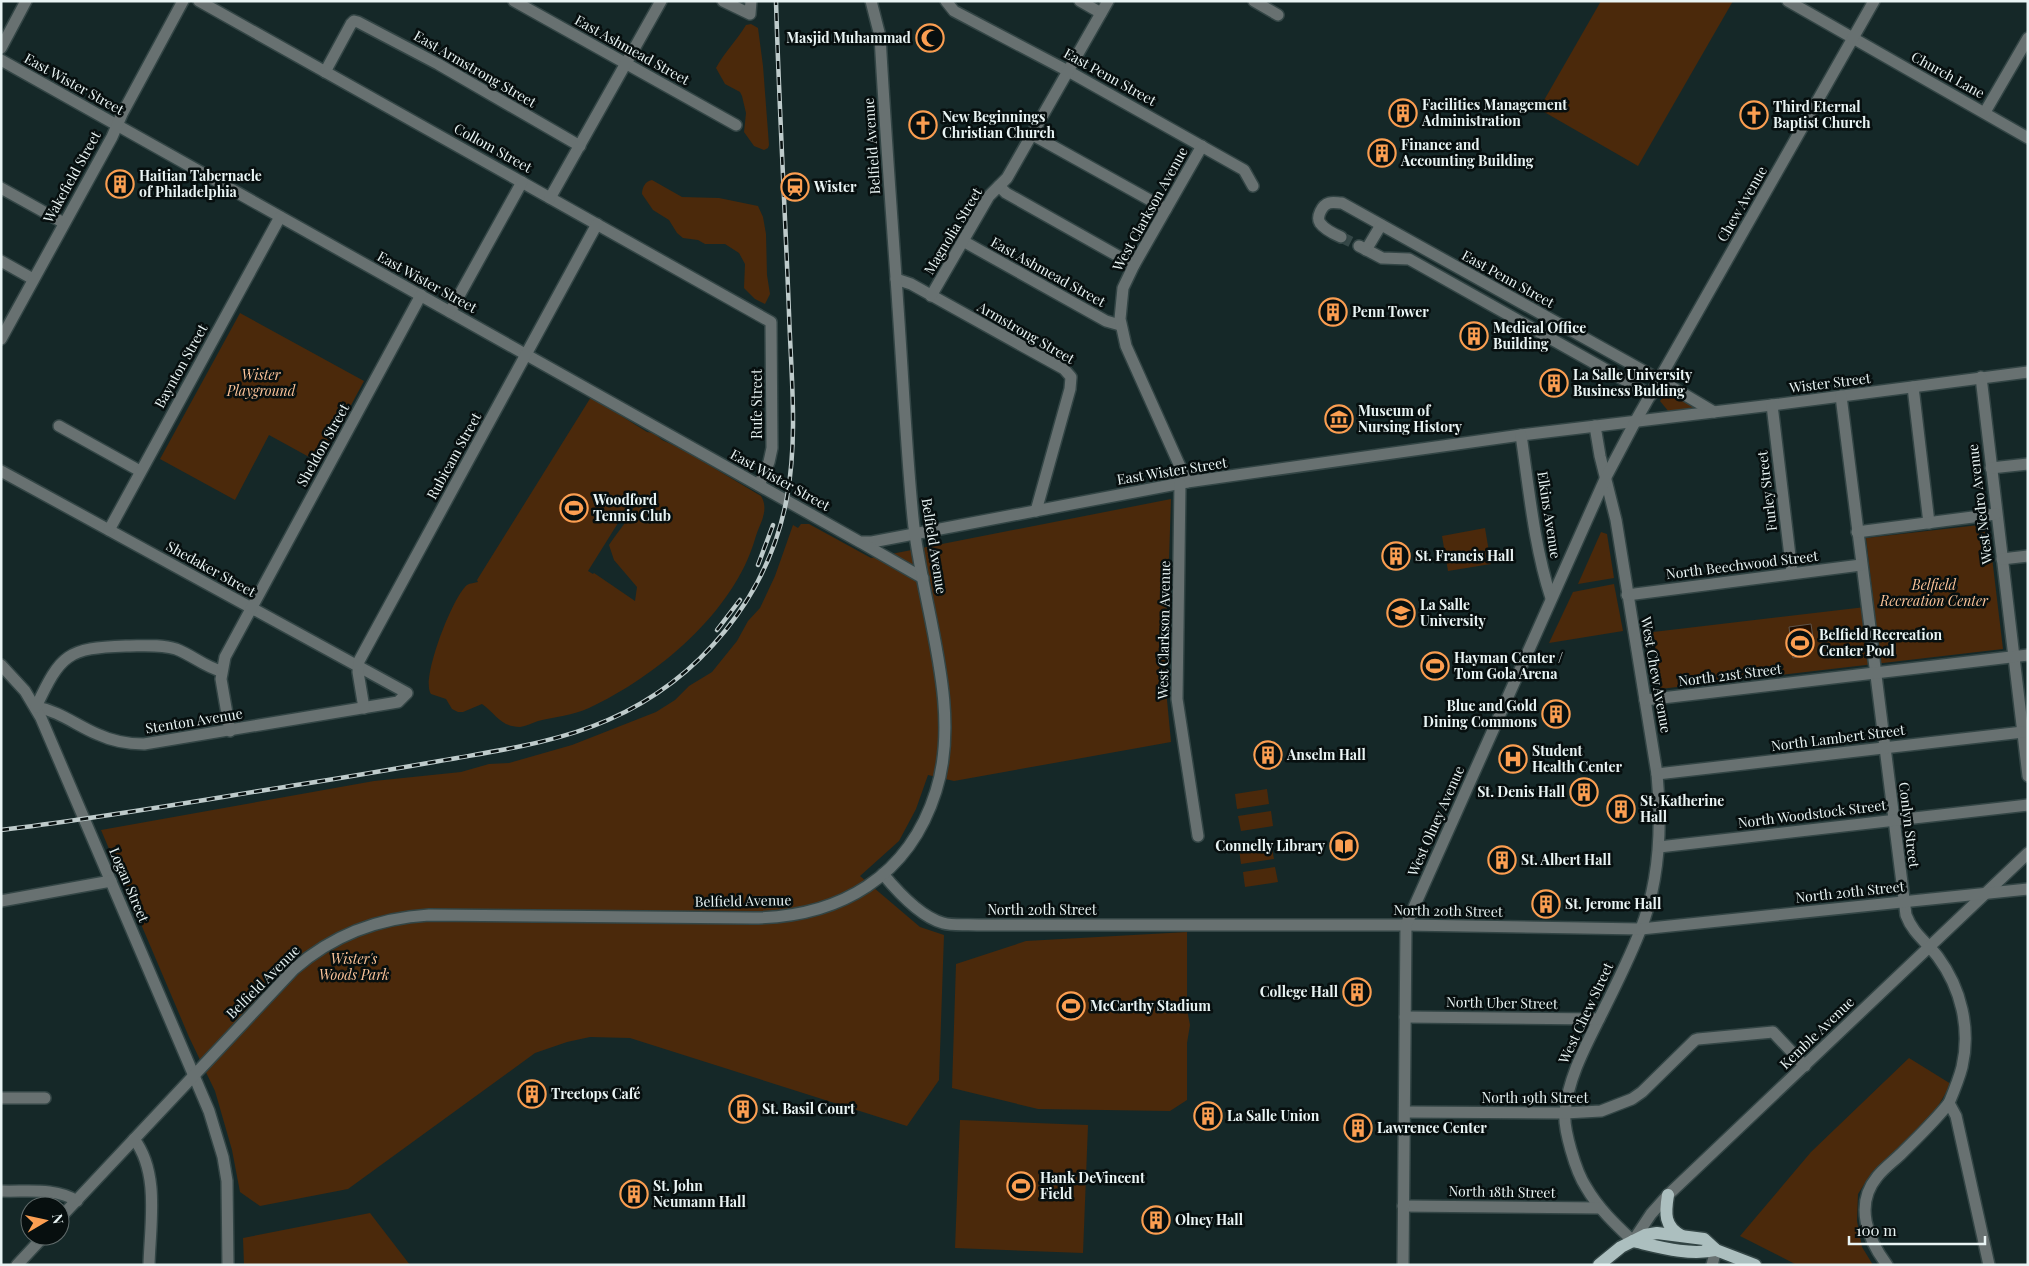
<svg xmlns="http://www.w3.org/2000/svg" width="2029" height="1266" font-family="'Playfair Display',serif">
	<rect width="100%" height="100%" fill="#152828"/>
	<!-- green -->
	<g fill="#4b290b" fill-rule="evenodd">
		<path d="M1601 1H1733L1638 166 1539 109Z"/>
		<path d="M751 24 758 28 763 66 769 145 768 148 764 150 754 146 744 132 746 113 742 96 740 92 725 84 716 68C724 53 737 40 746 25Z"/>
		<path d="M652 180 682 197 719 198 758 206 763 217 766 234 767 275 770 294 765 304 755 299 744 288 745 264 739 253 725 244H705L698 240 683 238 677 233 669 220 653 210 642 194C642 188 645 181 652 180Z"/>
		<path d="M240 313 364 381 320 463 269 435 235 500 160 459Z"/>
		<path d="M1667 392 1698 409 1669 412 1660 401Z"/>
		<path d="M591 397 647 432 654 433 662 440 682 449 761 496C770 511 759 524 755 539 734 612 656 677 589 708 573 715 555 717 538 721 532 723 526 726 520 727 501 727 496 714 482 704L463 712H458L452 709 446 699 431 694C420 680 453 596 467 585 470 583 475 583 478 582L477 580ZM638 491C636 513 620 528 609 545L614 560 637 587 635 601 594 573 593 574 588 571Z"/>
		<path d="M1171 499 1165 679 1171 742 954 781 928 775 916 809 899 841 860 876 920 927 944 935 939 1080 907 1126 630 1038 590 1037 567 1042 535 1053 348 1189 260 1206 240 1192 232 1150 215 1091 189 1037 101 830 374 781 461 772 489 764 509 763 572 745 656 712 675 700 689 686 712 672 737 641 748 621 760 608 775 576 793 525 798 528 801 524H809L871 558Z"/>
		<path d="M1988 524 2003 649 1660 689 1653 632 1874 606 1866 538Z"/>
		<path d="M1485 528 1491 564 1448 571 1442 536Z"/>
		<path d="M1601 532 1607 534 1614 578 1578 584Z"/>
		<path d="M1614 584 1623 631 1549 643 1573 592Z"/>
		<path d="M1267 789 1269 804 1237 809 1235 794Z"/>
		<path d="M1271 811 1273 826 1241 831 1238 816Z"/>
		<path d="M1271 844 1274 859 1241 864 1239 849Z"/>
		<path d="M1275 867 1278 882 1245 887 1243 872Z"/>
		<path d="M1187 932V1009L1190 1025 1187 1043V1100L1170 1111 1038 1109 952 1088 956 964 1026 941Z"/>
		<path d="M1909 1058 1951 1084 1931 1118 1872 1172 1858 1194 1857 1221 1862 1247 1873 1265H1797L1740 1236 1811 1152Z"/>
		<path d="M960 1120 1088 1125 1083 1253 955 1248Z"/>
		<path d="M370 1213 410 1265H244L243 1238Z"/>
	</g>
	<!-- water -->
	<path fill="#230f01" stroke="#5e544a" d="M1811 624 1813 638 1806 647 1807 655 1793 658 1789 627Z"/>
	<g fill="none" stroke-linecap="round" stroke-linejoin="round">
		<!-- minor-tunnel -->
		<path stroke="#354747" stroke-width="11" stroke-dasharray="11 5.5" stroke-linecap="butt" d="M1341 237 1359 246"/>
		<!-- minor casing -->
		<g stroke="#334545" stroke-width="14">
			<g id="minor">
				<path d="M199 1 771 322 772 448 769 462 759 485"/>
				<path d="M514 1 736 125"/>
				<path d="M723 1 750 14 751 1"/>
				<path d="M946 1 954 11 1068 71 1244 170 1253 186"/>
				<path d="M1080 1 1101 13"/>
				<path d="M1254 1 1278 15"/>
				<path d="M1788 1 2028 138"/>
				<path d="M1 48 26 1"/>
				<path d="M1 60 860 542H872L1187 482 1521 435 1772 405 2028 372"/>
				<path d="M325 72 351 24 354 21 358 22 438 64 580 146"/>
				<path d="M1985 112 2028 38"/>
				<path d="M1031 134 1166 209"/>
				<path d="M999 186 1006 193 1134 265"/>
				<path d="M1 188 64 223"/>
				<path d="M550 198 661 1"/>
				<path d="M1341 237C1334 234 1325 230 1320 223 1316 217 1322 205 1329 203 1333 202 1338 203 1342 203L1660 380 1714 412"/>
				<path d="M963 241 1106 321 1120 325"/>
				<path d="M1359 246 1382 258 1409 259 1651 395"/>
				<path d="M1366 250 1381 225"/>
				<path d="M1 261 33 279"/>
				<path d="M896 279 911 284 1064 369 1071 377 1070 389 1036 511"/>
				<path d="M931 296 989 196 1007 178 1108 1"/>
				<path d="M450 312 522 182"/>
				<path d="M1 339 112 137 122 114 183 1"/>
				<path d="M1981 377 2028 776"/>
				<path d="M1913 387 1929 523"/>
				<path d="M1841 396 1906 915C1913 934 1927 942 1938 957 1961 988 1971 1029 1962 1067 1959 1079 1954 1091 1949 1103L1956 1116 1989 1265"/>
				<path d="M1772 405 1792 573"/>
				<path d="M59 426 140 471"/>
				<path d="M1595 426 1600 456 1616 520 1657 774C1662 827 1660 881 1640 931 1628 962 1612 993 1597 1023 1583 1051 1568 1080 1565 1112 1563 1129 1576 1172 1586 1187 1598 1208 1615 1224 1633 1241L1651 1214 1668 1195 2028 853"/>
				<path d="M1521 435C1529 489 1534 546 1551 598"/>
				<path d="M1991 468 2028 464"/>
				<path d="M1 471 407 693 398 702 392 703 144 744C127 744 112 741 97 734 76 725 59 711 36 707"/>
				<path d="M1187 482 1126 346 1120 319 1123 288 1134 265 1202 146"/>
				<path d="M1180 484 1177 699 1198 836"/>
				<path d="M109 530 280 217"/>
				<path d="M1857 532 1996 514"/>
				<path d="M862 543 923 578"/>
				<path d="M2002 559 2028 556"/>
				<path d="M1627 595 1861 565"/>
				<path d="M1 665 25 691 41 718 209 1111 223 1157 227 1181 228 1265"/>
				<path d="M1645 700 2028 655"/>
				<path d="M36 707C61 654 67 648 126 646 142 646 160 644 176 649 192 655 205 667 221 671"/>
				<path d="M364 708 358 672 359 661 597 224"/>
				<path d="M230 731 221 679 225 657 421 295"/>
				<path d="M1657 774 2023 732"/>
				<path d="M1659 847 2028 805"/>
				<path d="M883 874C897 891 921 917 943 923 953 926 967 924 978 925H1406L1641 929 2028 889"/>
				<path d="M1 901 111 881"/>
				<path d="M1405 1017 1599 1019"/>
				<path d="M1 1098H45"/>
				<path d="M1405 1112 1565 1113 1601 1111 1632 1099 1642 1092 1695 1040 1698 1039 1773 1032 1805 1066"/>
				<path d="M134 1139C160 1173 150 1225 149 1265"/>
				<path d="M1 1191C26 1192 55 1187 77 1201"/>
				<path d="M1403 1206 1600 1208"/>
				<path d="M60 1218 294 969C333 935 377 918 429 915L753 918C840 917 909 877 936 791 963 706 921 604 913 518 906 448 903 377 898 307 892 217 885 127 880 36L871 1"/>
				<path d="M17 1265 44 1236"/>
				<path d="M1403 1265 1406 925 1606 477 1635 422 1874 1"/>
				<path d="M1712 1265 1716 1250"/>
				<path d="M1887 1265C1868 1240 1854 1205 1877 1177 1884 1168 1894 1161 1902 1153 1918 1137 1935 1121 1949 1103"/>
			</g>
		</g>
		<!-- major casing -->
		<g stroke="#334545" stroke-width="15">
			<g id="major">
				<path d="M1668 1195C1665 1213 1664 1227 1682 1236"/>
				<path d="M1633 1241C1659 1247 1689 1256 1716 1250"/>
				<path d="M1599 1265 1621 1247 1645 1235 1657 1233 1704 1239 1716 1250 1755 1265"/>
			</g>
		</g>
		<!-- minor -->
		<use href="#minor" stroke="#687171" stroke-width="11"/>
		<!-- major -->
		<use href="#major" stroke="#acbfbf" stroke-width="12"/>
		<!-- rail casing -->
		<g stroke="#becbcb" stroke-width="4.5">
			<g id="rail">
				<path d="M758 565 773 525"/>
				<path d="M717 630 740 600"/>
				<path d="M1 830C102 818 202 800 303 784 354 776 405 767 457 758 508 749 560 741 608 720 700 680 769 596 787 497 798 437 791 374 789 313 785 209 779 105 776 1"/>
			</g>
		</g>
		<!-- rail -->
		<use href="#rail" stroke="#070f0f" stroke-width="2.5" stroke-dasharray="8" stroke-linecap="butt"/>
	</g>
	<!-- icons -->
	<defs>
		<g id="mosque-ring" transform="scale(1.4375)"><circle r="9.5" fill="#070f0f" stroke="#fb9e51" stroke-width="1.5"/><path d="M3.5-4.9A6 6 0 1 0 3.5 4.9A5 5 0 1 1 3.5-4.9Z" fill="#fb9e51"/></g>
		<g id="building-ring" transform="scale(1.4375)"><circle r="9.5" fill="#070f0f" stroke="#fb9e51" stroke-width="1.5"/><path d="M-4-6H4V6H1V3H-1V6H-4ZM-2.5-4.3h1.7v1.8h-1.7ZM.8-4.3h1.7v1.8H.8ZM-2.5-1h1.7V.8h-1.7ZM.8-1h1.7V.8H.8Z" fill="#fb9e51"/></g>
		<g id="church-ring" transform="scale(1.4375)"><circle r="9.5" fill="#070f0f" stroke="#fb9e51" stroke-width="1.5"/><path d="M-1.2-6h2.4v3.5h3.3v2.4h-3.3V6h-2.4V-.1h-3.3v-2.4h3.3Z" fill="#fb9e51"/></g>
		<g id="station-ring" transform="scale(1.4375)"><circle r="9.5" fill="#070f0f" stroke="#fb9e51" stroke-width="1.5"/><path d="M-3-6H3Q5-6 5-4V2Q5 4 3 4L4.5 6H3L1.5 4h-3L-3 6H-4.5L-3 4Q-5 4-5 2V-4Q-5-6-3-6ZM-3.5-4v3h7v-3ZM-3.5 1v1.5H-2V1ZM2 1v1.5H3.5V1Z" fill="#fb9e51"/></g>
		<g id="museum-ring" transform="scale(1.4375)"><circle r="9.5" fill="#070f0f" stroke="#fb9e51" stroke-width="1.5"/><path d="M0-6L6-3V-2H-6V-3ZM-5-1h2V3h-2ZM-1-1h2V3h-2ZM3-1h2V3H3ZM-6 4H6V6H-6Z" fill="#fb9e51"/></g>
		<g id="stadium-ring" transform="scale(1.4375)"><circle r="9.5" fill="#070f0f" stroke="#fb9e51" stroke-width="1.5"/><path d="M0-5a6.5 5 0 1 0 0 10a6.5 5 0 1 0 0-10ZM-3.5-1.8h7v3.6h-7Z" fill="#fb9e51"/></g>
		<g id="university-ring" transform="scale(1.4375)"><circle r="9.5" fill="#070f0f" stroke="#fb9e51" stroke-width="1.5"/><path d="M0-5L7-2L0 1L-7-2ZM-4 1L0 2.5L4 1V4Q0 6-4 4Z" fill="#fb9e51"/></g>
		<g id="hospital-ring" transform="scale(1.4375)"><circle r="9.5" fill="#070f0f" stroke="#fb9e51" stroke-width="1.5"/><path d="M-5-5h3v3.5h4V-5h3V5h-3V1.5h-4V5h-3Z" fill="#fb9e51"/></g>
		<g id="library-ring" transform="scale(1.4375)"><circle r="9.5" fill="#070f0f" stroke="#fb9e51" stroke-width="1.5"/><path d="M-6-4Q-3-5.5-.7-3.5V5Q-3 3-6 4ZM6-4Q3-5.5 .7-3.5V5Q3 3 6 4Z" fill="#fb9e51"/></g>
	</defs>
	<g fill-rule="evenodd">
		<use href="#mosque-ring" x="930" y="38"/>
		<use href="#building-ring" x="1403" y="113"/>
		<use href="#church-ring" x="1754" y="115"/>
		<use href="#church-ring" x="923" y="125"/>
		<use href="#building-ring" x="1382" y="153"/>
		<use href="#building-ring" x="120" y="184"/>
		<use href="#station-ring" x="795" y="187"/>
		<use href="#building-ring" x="1333" y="312"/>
		<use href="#building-ring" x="1474" y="336"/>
		<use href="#building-ring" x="1554" y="383"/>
		<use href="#museum-ring" x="1339" y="419"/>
		<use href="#stadium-ring" x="574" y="508"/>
		<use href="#building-ring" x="1396" y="556"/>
		<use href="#university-ring" x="1401" y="613"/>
		<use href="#stadium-ring" x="1800" y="643"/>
		<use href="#stadium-ring" x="1435" y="666"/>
		<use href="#building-ring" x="1556" y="714"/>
		<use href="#building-ring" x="1268" y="755"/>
		<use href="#hospital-ring" x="1513" y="759"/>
		<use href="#building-ring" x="1584" y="792"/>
		<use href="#building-ring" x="1621" y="809"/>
		<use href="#library-ring" x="1344" y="846"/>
		<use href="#building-ring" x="1502" y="860"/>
		<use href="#building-ring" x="1546" y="904"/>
		<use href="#building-ring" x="1357" y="992"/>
		<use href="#stadium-ring" x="1071" y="1006"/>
		<use href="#building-ring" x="532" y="1094"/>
		<use href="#building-ring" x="743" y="1109"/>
		<use href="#building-ring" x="1208" y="1116"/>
		<use href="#building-ring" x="1358" y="1128"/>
		<use href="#stadium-ring" x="1021" y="1186"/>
		<use href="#building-ring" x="634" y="1194"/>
		<use href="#building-ring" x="1156" y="1220"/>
	</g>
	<g text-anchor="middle" stroke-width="5" stroke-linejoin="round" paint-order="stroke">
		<!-- poi labels -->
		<g font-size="14" font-weight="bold" fill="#e9f4f4" stroke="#070f0f" text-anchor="start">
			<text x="911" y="43" text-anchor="end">Masjid Muhammad</text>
			<text x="1422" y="110">Facilities Management<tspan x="1422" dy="16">Administration</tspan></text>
			<text x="1773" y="112">Third Eternal<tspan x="1773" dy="16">Baptist Church</tspan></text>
			<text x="942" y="122">New Beginnings<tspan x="942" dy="16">Christian Church</tspan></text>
			<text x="1401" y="150">Finance and<tspan x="1401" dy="16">Accounting Building</tspan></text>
			<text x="139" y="181">Haitian Tabernacle<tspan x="139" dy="16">of Philadelphia</tspan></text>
			<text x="814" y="192">Wister</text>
			<text x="1352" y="317">Penn Tower</text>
			<text x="1493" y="333">Medical Office<tspan x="1493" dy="16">Building</tspan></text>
			<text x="1573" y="380">La Salle University<tspan x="1573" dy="16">Business Bulding</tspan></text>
			<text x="1358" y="416">Museum of<tspan x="1358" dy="16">Nursing History</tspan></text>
			<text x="593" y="505">Woodford<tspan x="593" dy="16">Tennis Club</tspan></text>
			<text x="1415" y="561">St. Francis Hall</text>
			<text x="1420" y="610">La Salle<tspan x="1420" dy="16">University</tspan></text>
			<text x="1819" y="640">Belfield Recreation<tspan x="1819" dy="16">Center Pool</tspan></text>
			<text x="1454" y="663">Hayman Center /<tspan x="1454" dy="16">Tom Gola Arena</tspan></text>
			<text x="1537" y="711" text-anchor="end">Blue and Gold<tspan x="1537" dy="16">Dining Commons</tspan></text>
			<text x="1532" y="756">Student<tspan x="1532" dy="16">Health Center</tspan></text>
			<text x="1287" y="760">Anselm Hall</text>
			<text x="1565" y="797" text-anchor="end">St. Denis Hall</text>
			<text x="1640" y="806">St. Katherine<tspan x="1640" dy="16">Hall</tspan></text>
			<text x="1325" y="851" text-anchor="end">Connelly Library</text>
			<text x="1521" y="865">St. Albert Hall</text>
			<text x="1565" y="909">St. Jerome Hall</text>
			<text x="1338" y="997" text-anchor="end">College Hall</text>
			<text x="1090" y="1011">McCarthy Stadium</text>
			<text x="551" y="1099">Treetops Café</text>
			<text x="762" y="1114">St. Basil Court</text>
			<text x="1227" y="1121">La Salle Union</text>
			<text x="1377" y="1133">Lawrence Center</text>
			<text x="1040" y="1183">Hank DeVincent<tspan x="1040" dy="16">Field</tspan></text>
			<text x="653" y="1191">St. John<tspan x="653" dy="16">Neumann Hall</tspan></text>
			<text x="1175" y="1225">Olney Hall</text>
		</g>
		<!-- street labels -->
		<g font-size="14" fill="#e9f4f4" stroke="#070f0f">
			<text transform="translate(632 50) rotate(29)" y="5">East Ashmead Street</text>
			<text transform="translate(475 69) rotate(30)" y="5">East Armstrong Street</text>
			<text transform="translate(1948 75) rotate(29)" y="5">Church Lane</text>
			<text transform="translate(1110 77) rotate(29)" y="5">East Penn Street</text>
			<text transform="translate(74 84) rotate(29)" y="5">East Wister Street</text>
			<text transform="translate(872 146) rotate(-94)" y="5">Belfield Avenue</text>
			<text transform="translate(493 148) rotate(29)" y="5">Collom Street</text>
			<text transform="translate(72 177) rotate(-61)" y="5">Wakefield Street</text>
			<text transform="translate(1742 204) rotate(-60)" y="5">Chew Avenue</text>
			<text transform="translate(1150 209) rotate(-61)" y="5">West Clarkson Avenue</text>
			<text transform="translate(953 231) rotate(-59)" y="5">Magnolia Street</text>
			<text transform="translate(1048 272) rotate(29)" y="5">East Ashmead Street</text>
			<text transform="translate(1508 279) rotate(29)" y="5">East Penn Street</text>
			<text transform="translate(427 282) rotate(29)" y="5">East Wister Street</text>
			<text transform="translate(1026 333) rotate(30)" y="5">Armstrong Street</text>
			<text transform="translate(181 366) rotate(-61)" y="5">Baynton Street</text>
			<text transform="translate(1830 383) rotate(-7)" y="5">Wister Street</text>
			<text transform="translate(757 404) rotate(-90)" y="5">Rufe Street</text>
			<text transform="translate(323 445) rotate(-61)" y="5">Sheldon Street</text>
			<text transform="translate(454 456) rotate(-61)" y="5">Rubicam Street</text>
			<text transform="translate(1172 471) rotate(-9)" y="5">East Wister Street</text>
			<text transform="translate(780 480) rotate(29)" y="5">East Wister Street</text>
			<text transform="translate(1767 491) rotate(-97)" y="5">Furley Street</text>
			<text transform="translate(1980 504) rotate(-97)" y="5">West Nedro Avenue</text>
			<text transform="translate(1549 515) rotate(81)" y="5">Elkins Avenue</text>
			<text transform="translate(934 546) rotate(81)" y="5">Belfield Avenue</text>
			<text transform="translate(1742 565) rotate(-7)" y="5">North Beechwood Street</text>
			<text transform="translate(211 569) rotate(29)" y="5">Shedaker Street</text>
			<text transform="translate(1164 630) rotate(-89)" y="5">West Clarkson Avenue</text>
			<text transform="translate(1656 675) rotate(80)" y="5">West Chew Avenue</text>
			<text transform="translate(1730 675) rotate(-7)" y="5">North 21st Street</text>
			<text transform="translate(194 721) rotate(-9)" y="5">Stenton Avenue</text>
			<text transform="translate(1838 738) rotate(-7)" y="5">North Lambert Street</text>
			<text transform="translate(1812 814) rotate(-7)" y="5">North Woodstock Street</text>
			<text transform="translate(1436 821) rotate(-66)" y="5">West Olney Avenue</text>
			<text transform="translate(1909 825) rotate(83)" y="5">Conlyn Street</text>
			<text transform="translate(129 885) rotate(67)" y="5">Logan Street</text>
			<text transform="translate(1850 892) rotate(-6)" y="5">North 20th Street</text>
			<text transform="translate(743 901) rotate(-1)" y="5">Belfield Avenue</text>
			<text x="1042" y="915">North 20th Street</text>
			<text transform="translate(1448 911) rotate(1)" y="5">North 20th Street</text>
			<text transform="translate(263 982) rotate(-45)" y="5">Belfield Avenue</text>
			<text transform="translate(1502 1003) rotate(1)" y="5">North Uber Street</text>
			<text transform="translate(1586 1013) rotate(-65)" y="5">West Chew Street</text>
			<text transform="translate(1817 1033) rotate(-44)" y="5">Kemble Avenue</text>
			<text x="1535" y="1103">North 19th Street</text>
			<text transform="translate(1502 1192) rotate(1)" y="5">North 18th Street</text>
		</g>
		<!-- park labels -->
		<g font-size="14" font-style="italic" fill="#fbc399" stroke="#070f0f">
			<text x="261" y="380">Wister<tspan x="261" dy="16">Playground</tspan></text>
			<text x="1934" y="590">Belfield<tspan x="1934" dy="16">Recreation Center</tspan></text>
			<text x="354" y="964">Wister's<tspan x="354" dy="16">Woods Park</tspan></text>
		</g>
	</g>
	<!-- border -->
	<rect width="2029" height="1266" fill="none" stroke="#e9f4f4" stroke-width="5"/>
	<!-- north arrow -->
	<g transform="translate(45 1221) rotate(81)"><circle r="24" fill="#070f0f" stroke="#616b6b"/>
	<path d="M0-4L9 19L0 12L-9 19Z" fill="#fb9e51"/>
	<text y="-8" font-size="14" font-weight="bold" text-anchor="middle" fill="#e9f4f4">N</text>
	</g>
	<!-- scale -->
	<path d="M1849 1236v8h136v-8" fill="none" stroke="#e9f4f4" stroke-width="2.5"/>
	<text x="1856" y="1236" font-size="15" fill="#e9f4f4" stroke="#070f0f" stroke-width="4" paint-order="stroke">100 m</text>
</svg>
